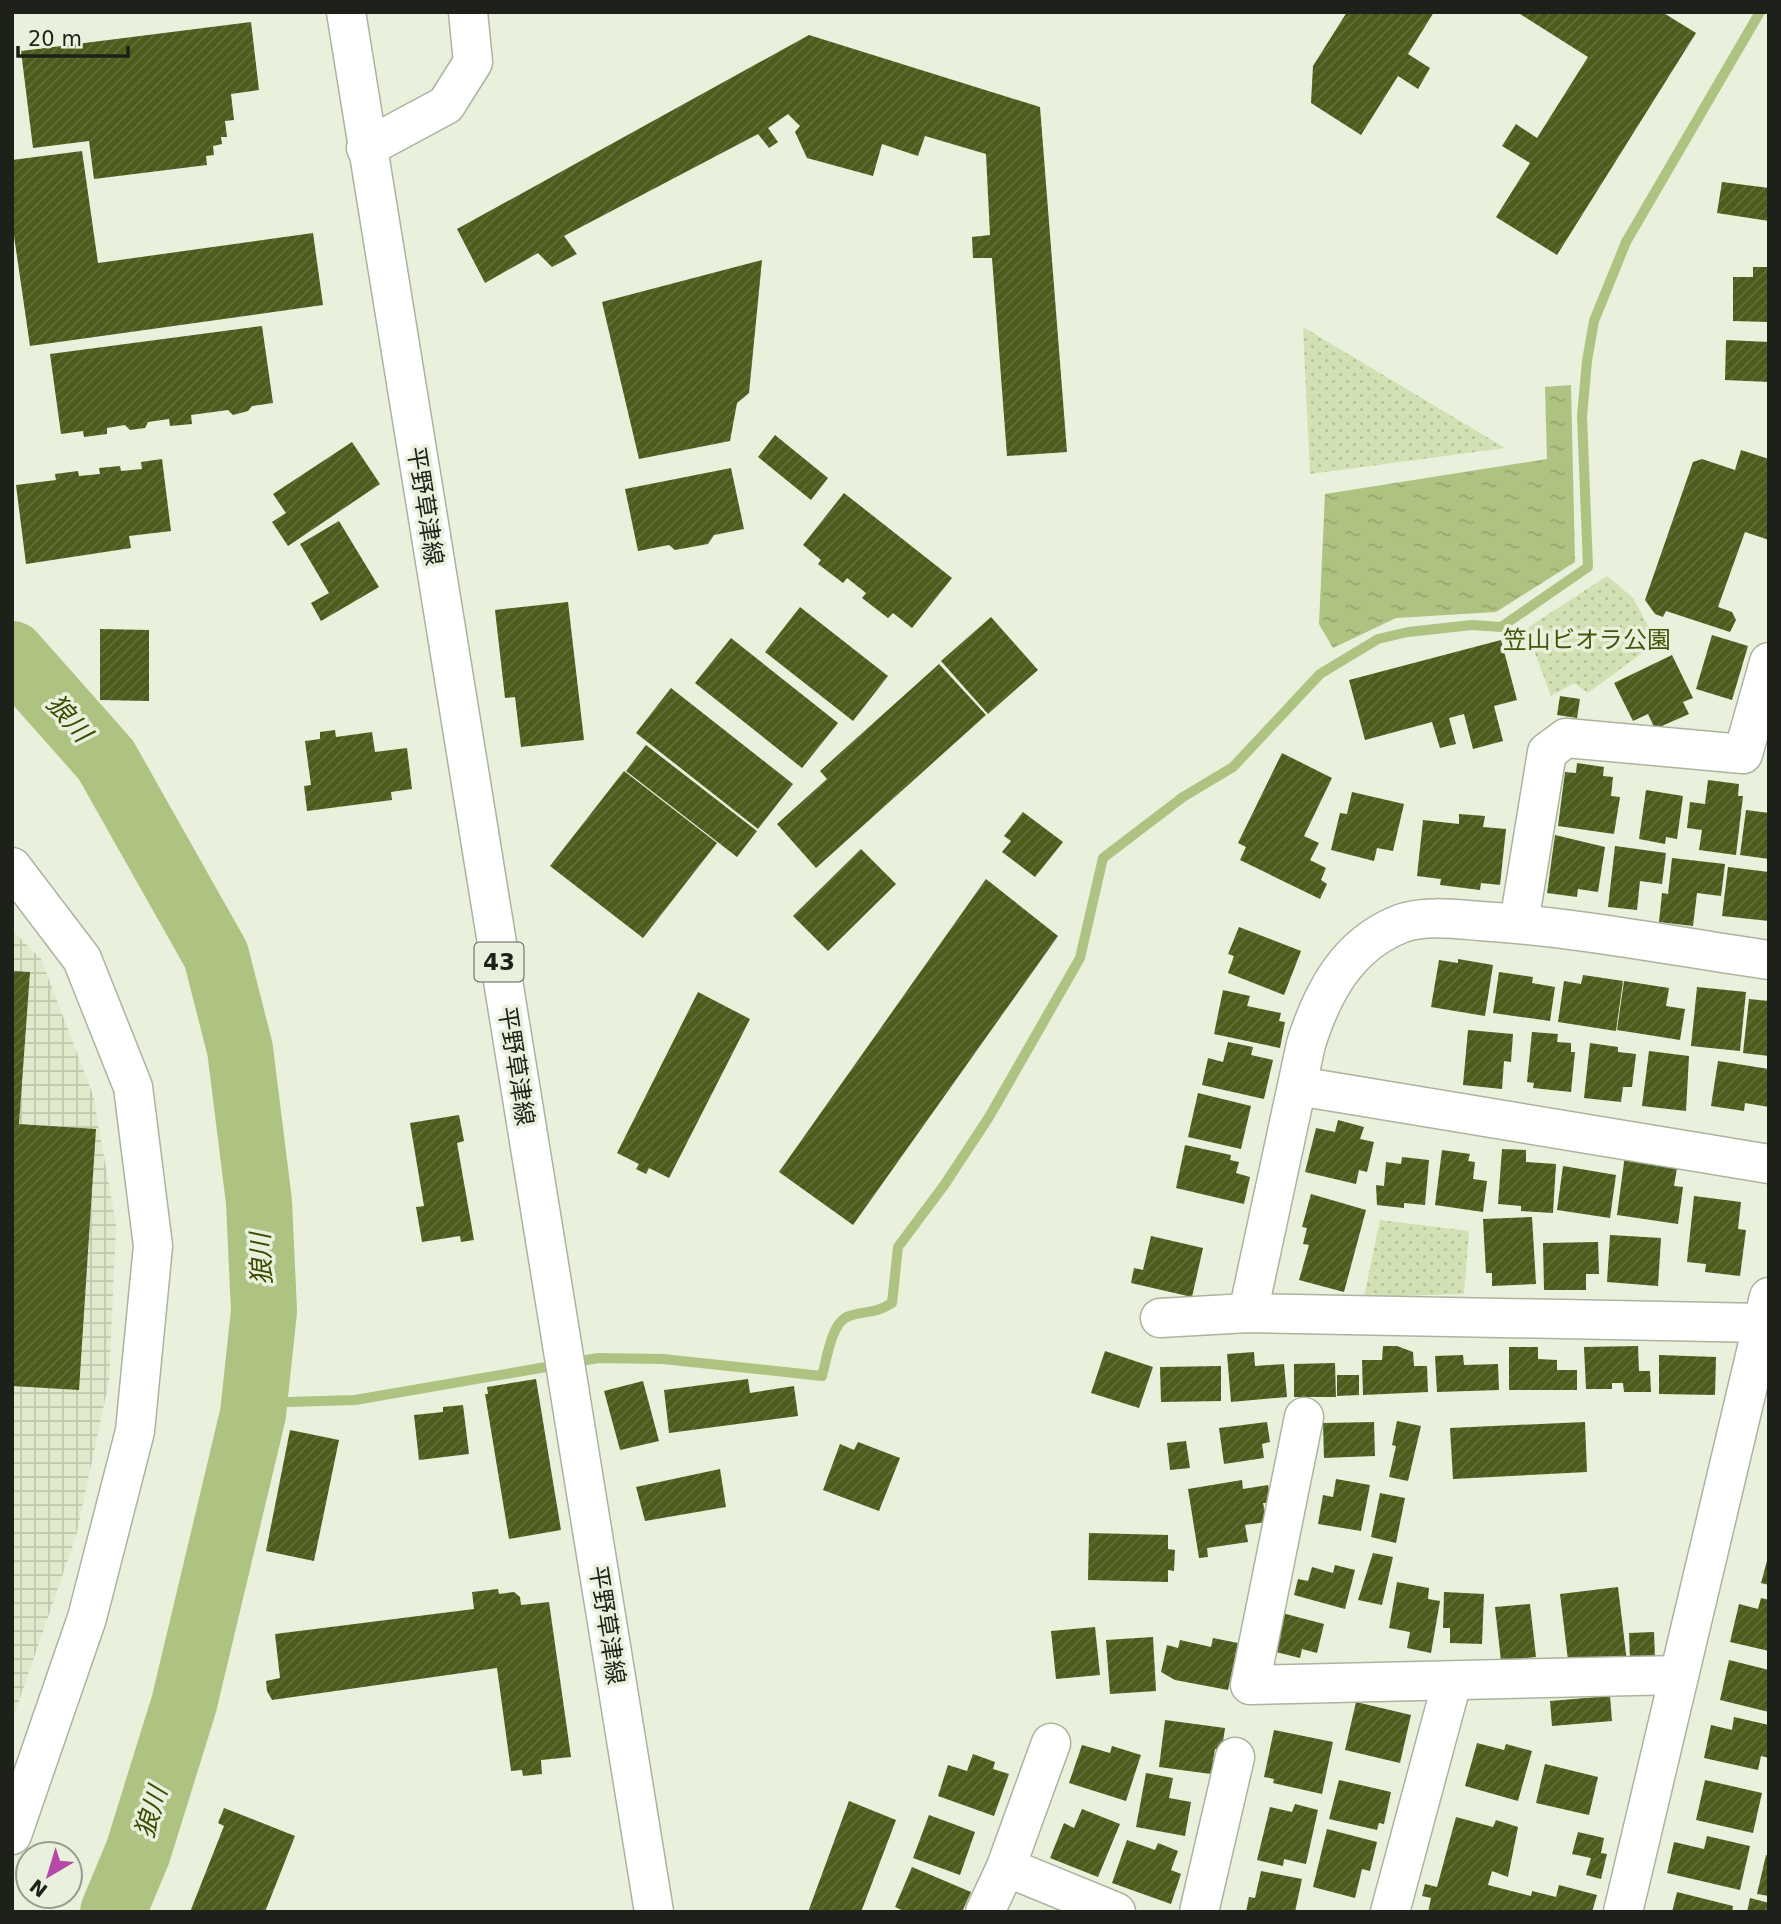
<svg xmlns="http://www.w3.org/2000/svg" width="1781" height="1924" font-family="'DejaVu Sans','Noto Sans JP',sans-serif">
	<defs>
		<pattern id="industrial-grid" width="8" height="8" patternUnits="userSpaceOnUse" patternTransform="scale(1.75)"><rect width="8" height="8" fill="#dfe9cc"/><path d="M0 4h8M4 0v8" fill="none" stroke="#bfc8af"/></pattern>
		<pattern id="green-dots" width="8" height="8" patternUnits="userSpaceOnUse" patternTransform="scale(1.75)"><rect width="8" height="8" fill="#d2e1b4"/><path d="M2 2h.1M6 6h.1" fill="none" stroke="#b4c19a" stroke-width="1.8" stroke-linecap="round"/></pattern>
		<pattern id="water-ripples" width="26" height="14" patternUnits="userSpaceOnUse" patternTransform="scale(1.75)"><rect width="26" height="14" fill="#aec381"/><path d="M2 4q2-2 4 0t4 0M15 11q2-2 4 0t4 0" fill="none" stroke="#95a76f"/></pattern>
		<pattern id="building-hatch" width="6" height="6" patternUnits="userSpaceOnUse" patternTransform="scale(1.75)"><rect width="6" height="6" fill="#4b5c1c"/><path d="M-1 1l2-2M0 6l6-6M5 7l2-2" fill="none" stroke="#626f3c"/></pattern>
	</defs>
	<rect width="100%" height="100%" fill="#e9f0db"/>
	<!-- industrial -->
	<path fill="url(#industrial-grid)" d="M12 930 41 959 93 1095 116 1224 109 1381 76 1536 12 1721Z"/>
	<!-- green -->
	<g fill="url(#green-dots)">
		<path d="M1303 327 1505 448 1310 474Z"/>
		<path d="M1607 576 1633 598 1657 642 1588 693 1574 683 1551 696 1526 629Z"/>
		<path d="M1380 1220 1469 1231 1464 1294 1364 1297Z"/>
	</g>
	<!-- water -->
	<path fill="url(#water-ripples)" d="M1571 385 1575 562 1496 612 1396 618 1333 648 1319 624 1325 494 1547 459 1545 387Z"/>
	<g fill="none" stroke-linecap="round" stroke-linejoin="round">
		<!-- stream -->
		<path stroke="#aec381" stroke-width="10" d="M254 1403 355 1400 598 1358 663 1359 822 1376C827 1359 831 1322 849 1316 866 1310 873 1315 892 1303L898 1247 945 1184 989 1117 1080 958 1103 858 1183 797 1233 767 1320 674 1378 639 1408 632 1472 625 1501 627 1588 567 1582 416 1587 361 1594 321 1626 242 1760 12"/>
		<!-- river -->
		<path stroke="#aec381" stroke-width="66" d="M12 654 106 760 216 955 240 1049 259 1202 264 1311 253 1414 184 1704 138 1852 113 1912"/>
	</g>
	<!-- building -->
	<g fill="url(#building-hatch)">
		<path d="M1347 12H1434L1408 54 1430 68 1418 89 1398 76 1361 135 1311 103 1313 66Z"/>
		<path d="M1517 12H1662L1696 33 1557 255 1496 217 1530 163 1502 146 1516 124 1537 138 1588 57Z"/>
		<path d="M251 22 259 90 231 94 234 120 225 121 227 137H221L222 144 213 146 214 155 206 156 207 165 94 179 89 141 33 148 21 51Z"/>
		<path d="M809 35 1040 107 1067 452 1007 456 992 258H973L972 237 990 235 986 154 925 136 918 156 882 144 873 176 807 158 795 132 800 126 788 114 768 128 778 142 769 148 758 134 564 236 577 254 552 267 538 253 485 283 457 229Z"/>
		<path d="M82 151 98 263 313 233 323 305 30 346 12 222V160Z"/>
		<path d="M1722 182 1769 188V221L1717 213Z"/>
		<path d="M762 260 749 393 737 403 730 441 639 459 602 302Z"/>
		<path d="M1753 267H1769V322L1733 321V277H1753Z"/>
		<path d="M262 326 273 403 252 406 248 411 233 415 228 410 191 415 192 424 170 426 169 419 148 422 145 428 130 430 125 425 107 428V434L84 437 83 431 61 434 50 354Z"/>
		<path d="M1726 340 1769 342V382L1725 380Z"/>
		<path d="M775 435 828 478 811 500 758 457Z"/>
		<path d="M352 442 380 484 288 546 272 522 286 513 273 494Z"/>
		<path d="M1741 450 1769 459V540L1745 532 1718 607 1732 612 1736 620 1730 632 1666 611 1663 617 1655 614 1645 600 1693 462 1702 459 1735 470Z"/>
		<path d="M162 459 171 531 129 536 131 548 26 564 16 485 56 480 55 474 78 471 79 476 100 474 99 468 120 466 121 471 142 469 141 462Z"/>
		<path d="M731 468 744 529 714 535 708 544 675 550 669 545 638 551 625 489Z"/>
		<path d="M844 493 952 578 912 628 893 613 888 618 862 598 866 593 847 578 843 583 818 564 821 560 803 545Z"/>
		<path d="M339 521 379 587 321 621 311 603 329 593 300 544Z"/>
		<path d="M568 602 584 740 521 747 515 697 505 698 495 610Z"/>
		<path d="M800 607 888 676 853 721 765 652Z"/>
		<path d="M991 617 1038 670 988 714 941 661Z"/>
		<path d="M100 629 149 630V701L100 700Z"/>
		<path d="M1712 635 1748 646 1732 700 1696 689Z"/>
		<path d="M731 638 838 723 802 768 695 683Z"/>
		<path d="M1501 640 1517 700 1494 706 1503 741 1473 749 1464 714 1449 718 1456 744 1440 748 1432 722 1365 740 1349 680Z"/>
		<path d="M1672 655 1693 698 1683 702 1689 714 1655 729 1648 714 1633 721 1614 683Z"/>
		<path d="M939 664 986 715 816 868 777 824 827 779 820 771Z"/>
		<path d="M671 688 793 784 758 829 636 733Z"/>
		<path d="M1560 696 1580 699 1577 718 1557 715Z"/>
		<path d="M335 730 336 737 372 732 375 752 407 748 412 789 391 792 392 800 307 811 304 786 311 785 305 741 320 739V732Z"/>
		<path d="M646 745 757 831 737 857 626 771Z"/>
		<path d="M1282 753 1332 778 1304 836 1319 843 1310 860 1326 868 1321 880 1327 884 1320 899 1240 860 1246 847 1238 843Z"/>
		<path d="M1577 763 1604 767 1603 776 1613 777 1611 796 1620 797 1614 834 1558 826 1565 772 1576 773Z"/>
		<path d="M624 771 717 843 643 938 550 866Z"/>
		<path d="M1708 780 1739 784 1738 796H1743L1736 855 1699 850 1702 830 1687 828 1690 802 1705 804Z"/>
		<path d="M1646 790 1683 796 1677 839 1666 837 1665 844 1639 839Z"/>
		<path d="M1352 792 1404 804 1393 851 1377 848 1374 861 1331 850 1340 813 1347 814Z"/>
		<path d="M1746 810 1769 813V859L1740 855Z"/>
		<path d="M1023 812 1063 842 1035 877 1002 852 1011 841 1004 836Z"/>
		<path d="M1459 814 1485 816 1483 827 1506 829 1500 885 1481 883 1480 890 1440 885 1441 879 1417 876 1423 820 1459 824Z"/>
		<path d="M1555 835 1605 847 1598 892 1578 889 1577 897 1547 893Z"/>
		<path d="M1615 846 1666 853 1662 884 1640 881 1637 910 1608 907Z"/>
		<path d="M861 849 896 884 828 951 793 916Z"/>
		<path d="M1672 858 1725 864 1721 896 1697 893 1693 926 1659 922 1662 893 1668 894Z"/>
		<path d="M1728 867 1769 872V921L1722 916Z"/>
		<path d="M986 879 1058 936 853 1225 779 1172Z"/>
		<path d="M1239 927 1301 951 1284 995 1228 973 1234 956 1228 954Z"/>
		<path d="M1458 959 1493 965 1485 1016 1431 1007 1439 960 1458 963Z"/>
		<path d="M12 971 30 972 19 1124 96 1129 79 1390 12 1386Z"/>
		<path d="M1499 972 1533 977 1532 983 1555 987 1550 1021 1493 1013Z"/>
		<path d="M1583 975 1623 981 1616 1031 1558 1022 1564 981 1581 984Z"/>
		<path d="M1624 981 1669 988 1666 1006 1685 1009 1680 1040 1617 1030Z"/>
		<path d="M1697 987 1746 992 1740 1051 1691 1046Z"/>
		<path d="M1223 990 1250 996 1247 1006 1281 1013 1279 1021 1285 1022 1280 1048 1214 1034Z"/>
		<path d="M698 992 750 1019 669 1178 649 1168 646 1174 636 1169 639 1164 617 1153Z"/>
		<path d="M1749 999 1769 1001V1056L1743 1053Z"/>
		<path d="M1468 1030 1513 1034 1511 1062 1504 1061 1502 1089 1463 1085Z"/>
		<path d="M1532 1032 1558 1034 1557 1042 1571 1043V1052H1575L1571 1092 1533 1088 1534 1083 1527 1082Z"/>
		<path d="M1228 1042 1253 1047 1251 1055 1273 1060 1264 1099 1202 1085 1208 1058 1223 1062Z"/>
		<path d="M1590 1043 1618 1047V1052L1636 1054 1632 1087H1623L1621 1102 1584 1098Z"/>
		<path d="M1649 1051 1689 1056 1686 1111 1642 1106Z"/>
		<path d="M1718 1061 1769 1069V1107L1745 1103 1744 1111 1711 1106Z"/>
		<path d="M1198 1093 1251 1106 1241 1149 1188 1137Z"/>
		<path d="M459 1115 464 1141 457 1143 474 1240 461 1242 460 1236 422 1242 416 1207 424 1206 410 1123Z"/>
		<path d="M1338 1120 1364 1127 1360 1139 1374 1142 1367 1172 1359 1170 1356 1184 1305 1172 1316 1128 1335 1132Z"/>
		<path d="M1185 1145 1231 1155 1230 1160 1239 1162 1236 1173 1250 1177 1244 1204 1176 1188Z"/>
		<path d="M1502 1149 1526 1150V1162L1556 1164 1553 1213 1521 1211V1206L1498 1204Z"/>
		<path d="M1442 1150 1470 1154 1468 1161 1475 1162 1473 1179 1487 1181 1483 1212 1435 1205Z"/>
		<path d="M1625 1155 1678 1162 1674 1186 1683 1187 1678 1224 1617 1215Z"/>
		<path d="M1402 1157 1429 1160 1425 1205 1404 1203V1208L1377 1205 1376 1185 1384 1186 1386 1162 1401 1164Z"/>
		<path d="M1563 1166 1616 1175 1610 1218 1557 1210Z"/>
		<path d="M1311 1194 1366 1210 1344 1292 1299 1280 1309 1245 1303 1244 1307 1228 1302 1227Z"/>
		<path d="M1694 1196 1741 1202 1738 1229 1746 1230 1740 1276 1705 1272 1706 1264 1687 1262Z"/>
		<path d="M1532 1217 1536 1284 1492 1286V1273H1486L1483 1219Z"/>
		<path d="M1610 1235 1661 1238 1658 1286 1607 1282Z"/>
		<path d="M1151 1236 1203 1248 1192 1297 1131 1283 1134 1268 1143 1270Z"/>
		<path d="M1598 1242 1599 1274H1586V1290H1544L1543 1243Z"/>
		<path d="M1383 1346H1397L1413 1352 1414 1366H1427L1428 1392 1363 1395 1362 1360H1382Z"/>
		<path d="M1638 1346 1639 1371H1650L1651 1392H1624L1623 1383H1612V1389H1586L1584 1347Z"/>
		<path d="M1509 1347H1538V1359L1557 1360V1370H1577V1390H1509Z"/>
		<path d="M1105 1351 1153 1367 1139 1408 1091 1393Z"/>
		<path d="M1254 1352 1255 1366 1284 1364 1287 1397 1231 1402 1227 1354Z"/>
		<path d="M1463 1355 1464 1365 1498 1364 1499 1390 1437 1392 1435 1356Z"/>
		<path d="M1659 1355 1716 1357 1715 1395 1659 1394Z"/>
		<path d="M1335 1363 1336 1397H1294V1364Z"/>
		<path d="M1221 1366V1401L1161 1402 1160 1367Z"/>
		<path d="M1337 1375H1359V1395L1337 1396Z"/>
		<path d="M536 1379 561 1530 509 1539 485 1394H488L487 1387Z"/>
		<path d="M748 1379 750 1393 794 1386 798 1416 669 1433 664 1390Z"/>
		<path d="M643 1381 659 1441 620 1450 604 1391Z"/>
		<path d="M463 1405 469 1454 419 1460 414 1415 443 1412V1407Z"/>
		<path d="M1397 1421 1421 1426 1408 1481 1389 1477 1396 1446 1392 1445Z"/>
		<path d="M1267 1422 1270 1442 1262 1444 1264 1458 1224 1464 1219 1428Z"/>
		<path d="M1374 1422 1375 1456 1324 1458 1323 1423Z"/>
		<path d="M1585 1422 1587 1472 1453 1479 1450 1428Z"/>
		<path d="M290 1430 339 1440 314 1561 266 1551Z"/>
		<path d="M1186 1441 1190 1468 1170 1470 1167 1443Z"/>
		<path d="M858 1442 900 1458 879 1511 823 1490 840 1444 854 1450Z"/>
		<path d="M720 1469 726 1507 645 1521 636 1487Z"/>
		<path d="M1336 1479 1370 1485 1361 1531 1318 1524 1323 1495 1333 1497Z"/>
		<path d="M1242 1480 1243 1489 1268 1485 1271 1503H1263L1267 1522 1245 1525 1248 1542 1207 1548 1208 1557 1199 1558 1188 1489Z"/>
		<path d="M1380 1493 1405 1498 1396 1543 1371 1537Z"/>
		<path d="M1089 1533 1168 1535V1549L1175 1550 1174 1571 1168 1570V1582L1088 1580Z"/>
		<path d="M1373 1553 1393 1557 1382 1605 1358 1600Z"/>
		<path d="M1768 1557H1769V1585L1761 1583Z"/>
		<path d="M1335 1565 1355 1570 1345 1609 1294 1595 1298 1579 1308 1581 1312 1567 1333 1573Z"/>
		<path d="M1397 1582 1429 1588 1428 1599 1440 1601 1431 1653 1407 1648 1410 1632 1389 1628Z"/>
		<path d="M1618 1587 1627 1662 1594 1666 1593 1657 1568 1660 1560 1594Z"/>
		<path d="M498 1589 499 1594 514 1592 520 1597 521 1605 549 1602 571 1757 541 1760 542 1774 523 1776 522 1770 511 1771 497 1668 272 1700 267 1691 266 1681 280 1678 275 1634 474 1609 472 1592Z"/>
		<path d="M1444 1592 1484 1594 1482 1644 1450 1643V1628H1443Z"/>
		<path d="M1761 1598 1769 1600V1651L1730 1642 1739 1604 1758 1609Z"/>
		<path d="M1530 1604 1536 1657 1501 1661 1495 1607Z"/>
		<path d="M1282 1613 1324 1624 1317 1653 1302 1649 1300 1658 1272 1651Z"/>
		<path d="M1095 1627 1100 1675 1056 1679 1051 1631Z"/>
		<path d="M1654 1632 1655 1658 1630 1659 1629 1633Z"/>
		<path d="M1153 1637 1156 1691 1110 1694 1106 1640Z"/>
		<path d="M1213 1638 1238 1643 1228 1690 1175 1680 1161 1672 1167 1645 1178 1648 1180 1640 1211 1647Z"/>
		<path d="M1729 1660 1769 1670V1712L1720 1700Z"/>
		<path d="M1610 1696 1612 1721 1552 1726 1550 1701Z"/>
		<path d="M1356 1702 1411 1715 1400 1763 1345 1750Z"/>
		<path d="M1734 1717 1769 1725V1758L1761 1756 1758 1770 1704 1758 1711 1725 1732 1730Z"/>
		<path d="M1165 1720 1225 1728 1222 1749H1215L1211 1774 1159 1767Z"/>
		<path d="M1274 1730 1333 1742 1322 1794 1273 1783 1274 1779 1264 1777Z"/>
		<path d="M1477 1743 1504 1750 1506 1744 1532 1751 1518 1801 1465 1786Z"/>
		<path d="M1082 1745 1110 1753 1112 1746 1141 1755 1126 1801 1069 1783Z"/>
		<path d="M973 1754 995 1762 993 1769 1009 1774 994 1816 938 1796 948 1765 967 1771Z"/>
		<path d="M1545 1764 1598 1777 1589 1815 1536 1803Z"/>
		<path d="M1146 1773 1173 1778 1169 1798 1191 1802 1185 1836 1136 1827Z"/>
		<path d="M1339 1780 1391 1792 1384 1824 1379 1823 1377 1830 1329 1819Z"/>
		<path d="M1705 1780 1762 1793 1753 1833 1696 1820Z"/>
		<path d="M849 1801 896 1820 861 1912H808Z"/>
		<path d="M1295 1804 1318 1810 1306 1864 1284 1859 1283 1866 1257 1860 1270 1807 1292 1812Z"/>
		<path d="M224 1808 295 1836 265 1912H190L224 1826 218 1823Z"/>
		<path d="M1082 1809 1120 1824 1098 1877 1050 1858 1064 1823 1074 1828Z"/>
		<path d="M929 1815 975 1832 960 1875 913 1858Z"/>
		<path d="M1456 1817 1493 1827 1496 1820 1518 1827 1508 1877 1492 1871 1488 1885 1531 1896 1532 1891 1556 1897 1559 1885 1597 1895 1592 1912H1428L1431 1898 1422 1896 1425 1884 1437 1887Z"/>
		<path d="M1327 1829 1377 1842 1370 1871 1362 1869 1355 1898 1313 1887Z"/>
		<path d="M1578 1832 1604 1838 1601 1853 1607 1854 1601 1879 1586 1875 1591 1858 1572 1854Z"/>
		<path d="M1707 1836 1750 1846 1740 1890 1667 1873 1674 1842 1704 1849Z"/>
		<path d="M1127 1840 1155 1850 1158 1843 1178 1851 1171 1870 1181 1874 1171 1904 1112 1883Z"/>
		<path d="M1766 1855 1769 1856V1896L1757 1894Z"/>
		<path d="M912 1867 971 1892 962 1912H906L895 1907Z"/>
		<path d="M1261 1871 1302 1879 1295 1912H1246L1249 1897 1255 1898Z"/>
		<path d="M1677 1892 1733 1906 1732 1912H1672Z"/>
		<path d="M1750 1898 1769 1903V1912H1747Z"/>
	</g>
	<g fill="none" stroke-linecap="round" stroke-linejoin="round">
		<!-- minor casing -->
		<g stroke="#acb39f" stroke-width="41">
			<g id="minor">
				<path d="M366 148 446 105 473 62 468 12"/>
				<path d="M12 867 82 959 133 1087 153 1246 135 1431 87 1618 12 1835"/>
				<path d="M1519 923 1547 752 1566 738 1743 754 1769 662"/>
				<path d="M1298 1086 1769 1164"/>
				<path d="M1248 1313 1306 1044C1322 993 1347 945 1400 924 1422 915 1456 919 1480 921 1576 927 1673 946 1769 960"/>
				<path d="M1160 1318 1248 1313 1763 1323"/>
				<path d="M1304 1417 1250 1685 1679 1675"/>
				<path d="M1006 1867 1051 1743"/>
				<path d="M985 1912 1006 1867 1116 1912"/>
				<path d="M1199 1912 1235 1757"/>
				<path d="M1390 1912 1452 1682"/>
				<path d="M1623 1912 1769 1297"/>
			</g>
		</g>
		<!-- major casing -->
		<g stroke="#acb39f" stroke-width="41">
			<path id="major" d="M346 12 654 1912"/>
		</g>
		<!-- minor -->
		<use href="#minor" stroke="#fff" stroke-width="38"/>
		<!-- major -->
		<use href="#major" stroke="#fff" stroke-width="38"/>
	</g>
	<g text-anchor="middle" stroke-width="7" stroke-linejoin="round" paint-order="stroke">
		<!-- shield labels -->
		<rect fill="#e9f0db" stroke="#5b5f53" stroke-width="2" x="474.5" y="942.5" width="49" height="39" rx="5"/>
		<g font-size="23" font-weight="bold" fill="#1e2119">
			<text x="499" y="970">43</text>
		</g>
		<!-- street labels -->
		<g font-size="24" fill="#1e2119" stroke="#e9f0db">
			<text transform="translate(425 506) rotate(81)" y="8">平野草津線</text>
			<text transform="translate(516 1066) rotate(81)" y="8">平野草津線</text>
			<text transform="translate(607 1625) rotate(81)" y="8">平野草津線</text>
		</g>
		<!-- park labels -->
		<g font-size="24" fill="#44560d" stroke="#e9f0db">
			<text x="1587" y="648">笠山ビオラ公園</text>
		</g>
		<!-- water labels -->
		<g font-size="26" font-style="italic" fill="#3b4c00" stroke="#e9f0db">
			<text transform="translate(69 718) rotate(49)" y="9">狼川</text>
			<text transform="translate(261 1259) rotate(-92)" y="9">狼川</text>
			<text transform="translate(151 1812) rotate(-73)" y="9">狼川</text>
		</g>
	</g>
	<!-- border -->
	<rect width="1781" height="1924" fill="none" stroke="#1e2119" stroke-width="28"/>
	<!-- north arrow -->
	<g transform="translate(49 1875) rotate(218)"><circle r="33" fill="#e9f0db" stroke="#989d8d" stroke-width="2"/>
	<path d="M0-5L12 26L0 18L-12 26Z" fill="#b649a8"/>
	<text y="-10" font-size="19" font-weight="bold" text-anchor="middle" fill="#1e2119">N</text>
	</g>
	<!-- scale -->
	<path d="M18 46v10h110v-10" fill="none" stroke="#1e2119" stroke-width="3.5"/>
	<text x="28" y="46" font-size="21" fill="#1e2119" stroke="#e9f0db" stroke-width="5" paint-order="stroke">20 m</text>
</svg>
